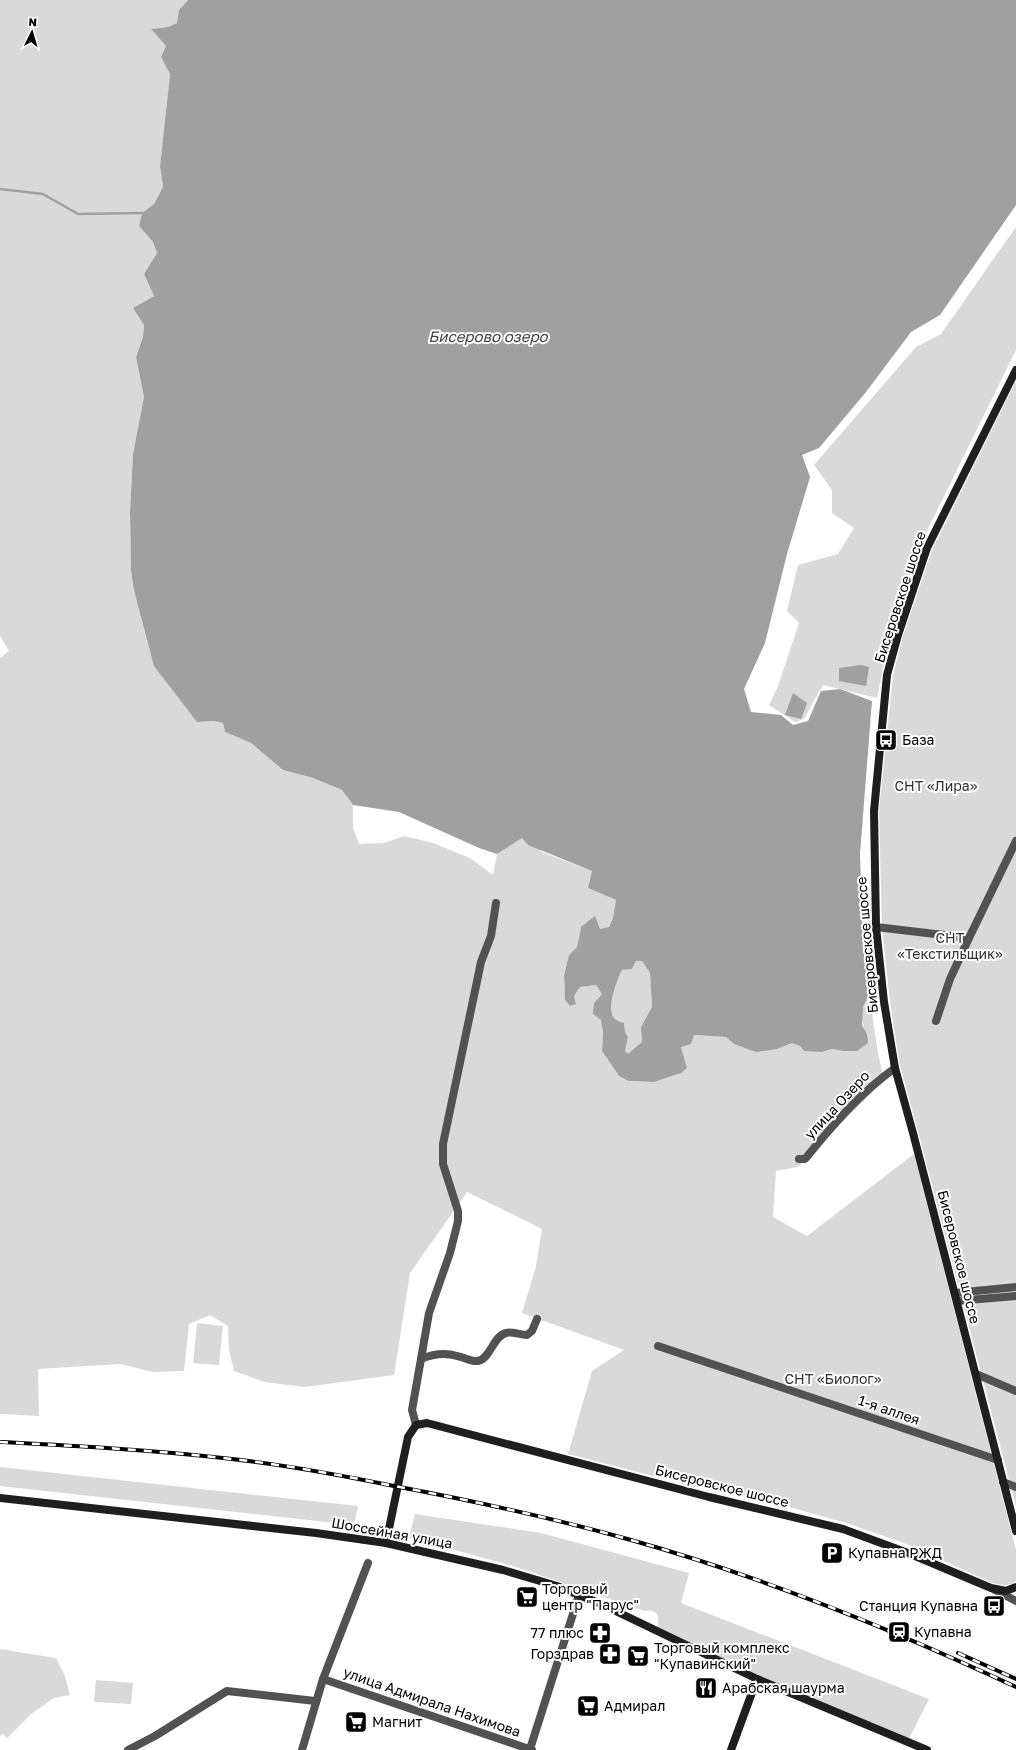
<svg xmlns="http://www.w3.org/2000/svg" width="1016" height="1750" font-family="'Golos Text',sans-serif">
	<rect width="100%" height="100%" fill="#fff"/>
	<!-- green -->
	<g fill="#d9d9d9">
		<path d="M0 0H188L179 10 177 23 168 27 152 29 166 46 161 57 170 74 160 166 163 187 154 204 142 213 139 226 153 242 157 253 144 274 154 296 133 308 144 325 143 337 136 357 144 397 133 454 130 512 131 570 197 722 214 721 223 723 225 732 251 743 283 770 313 778 342 790 353 805V828L359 844 384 843 404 836 433 843 470 858 493 875 497 854 522 838 544 853 592 871 588 888 616 900 613 918 609 927 600 930 581 927 577 947 569 955 564 974V990L576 1004 574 996 580 987 596 985 602 994 594 1003 601 1020 603 1033 602 1051 619 1076 628 1081 654 1082 681 1073 687 1068 681 1047 694 1035 726 1037 734 1044 777 1049 792 1043 822 1052 832 1049 844 1051 867 1034C858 1019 863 1008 869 993L878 1053 884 1080 798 1167 776 1171 773 1217 807 1236 914 1154 1016 1550V1581C1008 1587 1001 1585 992 1583L907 1544 846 1523 789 1507 649 1475 568 1454 592 1371 624 1350 522 1313 536 1266 542 1229 467 1192 410 1273 394 1375 305 1387 264 1382 234 1371 229 1350 228 1326 210 1315 189 1324 184 1371 153 1372 120 1364 38 1369 39 1416 0 1414V658L9 651 0 636Z"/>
		<path d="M1016 227V350L922 541 893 620 877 698 823 685 804 719 795 722 769 705 778 686 799 623 787 611 798 565 838 554 854 528 832 513V490L814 465 916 347 941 334Z"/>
		<path d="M1016 381V1507L919 1135 900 1066 890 1002 882 928 879 811 893 675 903 636 932 550Z"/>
		<path d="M636 961H642L650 973 652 1007 641 1027 642 1042 628 1055 625 1051 628 1037 625 1032 624 1023C621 1022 617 1021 615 1019 605 1010 617 980 622 970L632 969Z"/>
		<path d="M197 1323 223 1326 219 1365 193 1363Z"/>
		<path d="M0 1467 358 1506 354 1525 0 1486Z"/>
		<path d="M415 1514 541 1533 689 1573 681 1603 929 1699 908 1741 848 1718 658 1631V1617L656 1613 650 1610 645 1611 510 1565 409 1538Z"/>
		<path d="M0 1649 56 1658 65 1676 70 1695 54 1698 31 1714 7 1738 3 1734 0 1736Z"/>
		<path d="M96 1680 133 1683 131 1704 94 1702Z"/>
	</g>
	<!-- water -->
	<g fill="#a0a0a0" fill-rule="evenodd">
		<path d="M188 0H1016V205L940 315 911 332 866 392 819 448 802 455 810 477 787 554 765 643 744 689 751 712 781 715 793 725 808 721 821 691 840 689 872 701 860 854 863 945 869 993 863 1008 862 1025 867 1034 868 1043 857 1051H844L832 1049 822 1052 804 1051 800 1046 792 1043 777 1049 756 1052 734 1044 726 1037 694 1035 691 1044 681 1047 687 1068 681 1073 654 1082 628 1081 619 1076 602 1051 603 1033 601 1020 593 1014 594 1003 602 994 596 985 580 987 574 996 576 1004 570 1006 565 1000 564 975 569 955 577 947 581 927 595 916 600 929 609 927 613 918 616 900 588 888 592 871 528 845 522 838 497 854 479 848 399 812 353 805 342 790 313 778 283 770 251 743 225 732 223 723 214 721 197 722 154 666 134 590 131 570 130 512 133 454 144 397 136 357 143 337 144 325 133 308 154 296 144 274 157 253 153 242 139 226 142 213 154 204 163 187 160 166 170 74 161 57 166 46 151 29 168 27 177 23 179 10ZM636 961H642L650 973 652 1007 641 1027 642 1042 628 1054 625 1051 628 1037 625 1032 624 1023C621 1022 617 1021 615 1019 605 1010 617 980 622 970L632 969Z"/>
		<path d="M861 665 869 667 866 686 839 681V668Z"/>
		<path d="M793 693 807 703 801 719 785 715Z"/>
	</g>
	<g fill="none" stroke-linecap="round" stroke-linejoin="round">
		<!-- stream -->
		<path stroke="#a0a0a0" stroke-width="2.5" d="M0 189 43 194 78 214 142 213"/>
		<!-- street -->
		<g stroke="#525252" stroke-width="8">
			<path d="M876 927 969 938 1016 841"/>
			<path d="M936 1021 950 979 969 938"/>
			<path d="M799 1159H805C832 1126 860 1093 895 1068"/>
			<path d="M955 1293 1016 1287"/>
			<path d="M957 1301 1016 1296"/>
			<path d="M658 1346 998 1460"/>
			<path d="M421 1359 429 1313 450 1253 458 1221V1211L443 1164V1144L481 962 491 936 496 903"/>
			<path d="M976 1374 1016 1391"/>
			<path d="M416 1425 412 1410 421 1359C433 1354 444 1352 457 1356 464 1357 471 1362 478 1361 491 1358 493 1336 506 1333 512 1331 520 1335 527 1335L532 1331 537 1319"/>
			<path d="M1003 1482 1016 1487"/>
			<path d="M995 1590 1016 1601"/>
			<path d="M323 1679 532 1750"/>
			<path d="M530 1749 579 1595"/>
			<path d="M128 1750 155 1736 227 1691 315 1701"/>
			<path d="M302 1750 323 1679 368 1563"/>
		</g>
		<!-- secondary -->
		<g stroke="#1f1f1f" stroke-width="8">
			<path d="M1016 370 927 548 898 635 887 675 874 811 876 927 884 1002 895 1068 913 1133 1016 1531"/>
			<path d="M0 1498 316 1533 386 1543 503 1570 557 1586 601 1604 757 1679 927 1750"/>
			<path d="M386 1543 408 1437 416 1425 427 1423 709 1497 843 1529 908 1553 991 1588 1006 1591 1016 1587"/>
			<path d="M731 1750 757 1679"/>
		</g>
		<!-- rail casing -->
		<g stroke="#000" stroke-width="4">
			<g id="rail">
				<path d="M0 1442C77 1446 155 1450 232 1459 286 1465 340 1475 394 1486 474 1501 553 1518 631 1540 763 1577 892 1629 1016 1687"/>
				<path d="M958 1653 1016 1679"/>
			</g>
		</g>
		<!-- rail -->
		<use href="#rail" stroke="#fff" stroke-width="2.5" stroke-dasharray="8" stroke-linecap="butt"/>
	</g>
	<!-- icons -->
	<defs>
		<g id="bus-square" transform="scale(1.15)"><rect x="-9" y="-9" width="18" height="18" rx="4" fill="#000" stroke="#fff"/><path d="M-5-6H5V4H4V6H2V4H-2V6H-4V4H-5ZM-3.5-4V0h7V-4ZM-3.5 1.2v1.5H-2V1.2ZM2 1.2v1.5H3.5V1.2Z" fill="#fff"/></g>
		<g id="parking-square" transform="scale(1.15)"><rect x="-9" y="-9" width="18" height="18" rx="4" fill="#000" stroke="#fff"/><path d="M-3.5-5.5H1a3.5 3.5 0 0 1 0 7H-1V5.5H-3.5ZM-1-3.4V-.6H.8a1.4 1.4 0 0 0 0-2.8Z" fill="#fff"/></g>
		<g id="supermarket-square" transform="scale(1.15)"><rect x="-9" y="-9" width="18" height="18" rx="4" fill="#000" stroke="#fff"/><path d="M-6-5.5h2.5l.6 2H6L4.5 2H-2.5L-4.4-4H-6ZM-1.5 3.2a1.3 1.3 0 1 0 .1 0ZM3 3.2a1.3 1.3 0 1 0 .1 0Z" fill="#fff"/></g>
		<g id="station-square" transform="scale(1.15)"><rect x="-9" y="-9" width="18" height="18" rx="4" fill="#000" stroke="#fff"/><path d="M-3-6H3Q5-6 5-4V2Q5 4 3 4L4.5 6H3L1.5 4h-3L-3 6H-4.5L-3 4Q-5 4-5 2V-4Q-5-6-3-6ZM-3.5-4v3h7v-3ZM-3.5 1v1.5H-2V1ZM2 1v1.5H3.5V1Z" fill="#fff"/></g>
		<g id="pharmacy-square" transform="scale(1.15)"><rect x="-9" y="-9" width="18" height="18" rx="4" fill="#000" stroke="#fff"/><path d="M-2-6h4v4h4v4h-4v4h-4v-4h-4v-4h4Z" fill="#fff"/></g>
		<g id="restaurant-square" transform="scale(1.15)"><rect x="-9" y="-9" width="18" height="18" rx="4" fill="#000" stroke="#fff"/><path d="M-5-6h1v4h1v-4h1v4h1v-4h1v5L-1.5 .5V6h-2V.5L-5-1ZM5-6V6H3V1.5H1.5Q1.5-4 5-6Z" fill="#fff"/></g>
	</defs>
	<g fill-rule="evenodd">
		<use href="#bus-square" x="886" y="740"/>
		<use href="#parking-square" x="832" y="1553"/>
		<use href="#supermarket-square" x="527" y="1597"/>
		<use href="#bus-square" x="994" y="1606"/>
		<use href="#station-square" x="899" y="1632"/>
		<use href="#pharmacy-square" x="600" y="1633"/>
		<use href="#pharmacy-square" x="610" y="1654"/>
		<use href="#supermarket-square" x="638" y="1656"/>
		<use href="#restaurant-square" x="706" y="1688"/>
		<use href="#supermarket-square" x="588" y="1706"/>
		<use href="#supermarket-square" x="356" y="1722"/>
	</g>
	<g text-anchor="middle" stroke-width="4" stroke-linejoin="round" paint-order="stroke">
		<!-- street labels -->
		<g font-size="14" fill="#000" stroke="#fff">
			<text transform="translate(900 597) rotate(-72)" y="5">Бисеровское шоссе</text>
			<text transform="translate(867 945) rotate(-95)" y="5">Бисеровское шоссе</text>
			<text transform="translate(837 1105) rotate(-47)" y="5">улица Озеро</text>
			<text transform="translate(959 1257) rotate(76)" y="5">Бисеровское шоссе</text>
			<text transform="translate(889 1410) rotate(19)" y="5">1-я аллея</text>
			<text transform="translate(722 1486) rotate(14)" y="5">Бисеровское шоссе</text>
			<text transform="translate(392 1533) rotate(10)" y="5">Шоссейная улица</text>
			<text transform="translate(432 1702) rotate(19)" y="5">улица Адмирала Нахимова</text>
		</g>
		<!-- poi labels -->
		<g font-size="14" fill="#000" stroke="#fff" text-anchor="start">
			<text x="902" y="745">База</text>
			<text x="848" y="1558">Купавна РЖД</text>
			<text x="542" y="1594">Торговый<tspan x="542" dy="16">центр "Парус"</tspan></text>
			<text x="978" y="1611" text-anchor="end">Станция Купавна</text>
			<text x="914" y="1637">Купавна</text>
			<text x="584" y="1638" text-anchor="end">77 плюс</text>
			<text x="654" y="1653">Торговый комплекс<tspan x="654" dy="16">"Купавинский"</tspan></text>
			<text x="594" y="1659" text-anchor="end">Горздрав</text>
			<text x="722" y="1693">Арабская шаурма</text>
			<text x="604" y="1711">Адмирал</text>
			<text x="372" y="1727">Магнит</text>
		</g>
		<!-- park labels -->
		<g font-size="14" fill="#303030" stroke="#fff">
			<text x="936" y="791">СНТ «Лира»</text>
			<text x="950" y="943">СНТ<tspan x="950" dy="16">«Текстильщик»</tspan></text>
			<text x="833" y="1384">СНТ «Биолог»</text>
		</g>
		<!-- water labels -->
		<g font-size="15" font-style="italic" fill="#414141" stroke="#fff">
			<text x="488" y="342">Бисерово озеро</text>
		</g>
	</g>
	<!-- north arrow -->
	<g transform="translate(32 32) rotate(5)" stroke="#ffffff" stroke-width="3" paint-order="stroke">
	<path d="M0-3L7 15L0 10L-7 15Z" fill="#000000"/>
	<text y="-6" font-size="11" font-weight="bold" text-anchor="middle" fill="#000000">N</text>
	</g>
</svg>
